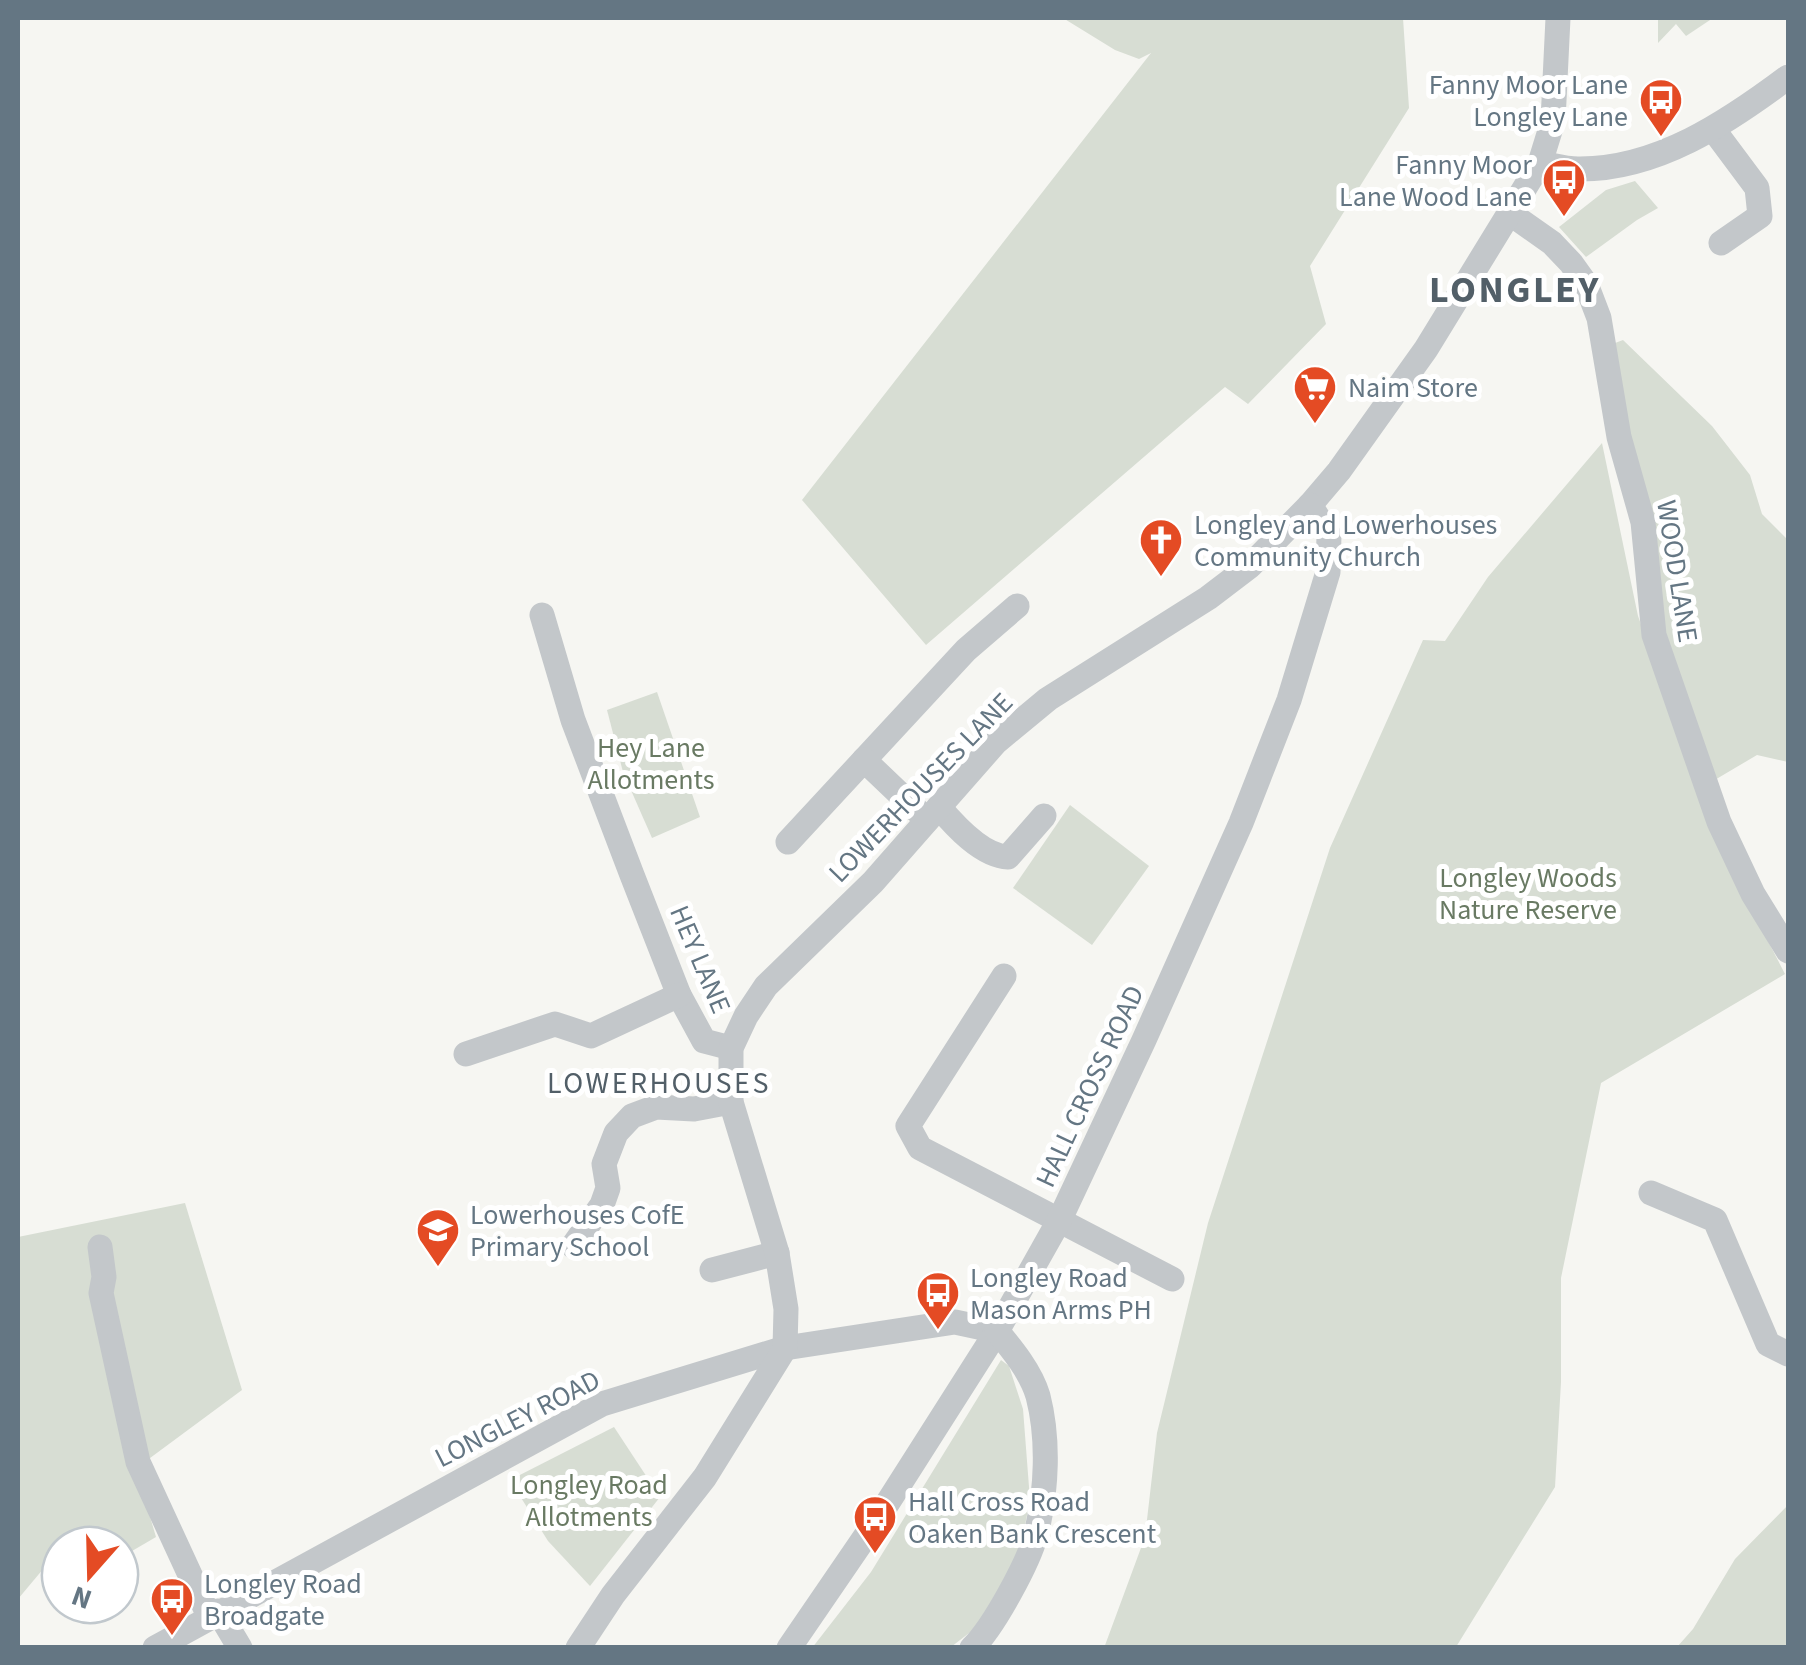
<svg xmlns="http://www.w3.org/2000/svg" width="1806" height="1665" font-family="'Source Sans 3',sans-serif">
	<rect width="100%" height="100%" fill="#f6f6f2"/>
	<!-- green -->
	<g fill="#d7ddd3">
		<path d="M1063 18H1403L1409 108 1310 266 1326 324 1248 404 1225 387 926 645 802 500 1151 53 1139 59 1115 50Z"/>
		<path d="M1658 18H1713L1686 36 1676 24 1658 43Z"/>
		<path d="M1635 181 1658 208 1637 220 1586 257 1559 227 1606 190Z"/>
		<path d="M1623 340 1712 426 1750 475 1762 514 1788 540V762L1757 755 1713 781 1657 623 1602 348Z"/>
		<path d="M1602 443 1638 616 1696 776 1743 893 1785 974 1601 1083 1561 1278V1382L1555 1487 1456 1647 1104 1648 1145 1537 1157 1433 1208 1223 1330 848 1423 640 1445 641 1488 577Z"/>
		<path d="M657 692 700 817 652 838 623 772 607 710Z"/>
		<path d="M1070 805 1149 866 1092 945 1013 888Z"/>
		<path d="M185 1203 242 1390 146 1461 145 1500 156 1537 120 1558V1545H60V1568L49 1562 18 1599V1237Z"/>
		<path d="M1001 1360 1009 1366 1023 1409 1030 1500 1020 1550 1000 1591 973 1630 951 1647 812 1648 871 1572Z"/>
		<path d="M614 1427 660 1497 590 1586 548 1541 510 1480Z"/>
		<path d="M1788 1505V1647H1677L1693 1629 1735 1559Z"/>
	</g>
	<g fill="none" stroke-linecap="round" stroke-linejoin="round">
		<!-- minor -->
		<g stroke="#c3c7ca" stroke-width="25">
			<path d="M1713 129 1757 188 1760 216 1721 243"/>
			<path d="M1540 163C1552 165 1566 169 1578 169 1657 170 1728 122 1788 77"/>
			<path d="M1511 214 1552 243 1571 263 1586 284 1599 318 1619 437 1643 522 1654 635 1719 822 1753 894 1788 951"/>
			<path d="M542 615 573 720 632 875 679 995 704 1041 731 1048"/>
			<path d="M864 760 966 650 1017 606"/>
			<path d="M939 807C955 826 982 856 1008 857L1044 816"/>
			<path d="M788 842 864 760 927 820"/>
			<path d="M1004 976 908 1126 920 1148 1172 1279"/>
			<path d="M466 1054 555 1024 591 1036 679 995"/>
			<path d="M1651 1193 1715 1220 1768 1344 1788 1354"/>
			<path d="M573 1246 602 1205 608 1188 604 1164 616 1133 632 1116 656 1107 694 1109 731 1102"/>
			<path d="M100 1247 104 1277 101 1293 138 1462 209 1616"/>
			<path d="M712 1270 777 1253"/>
			<path d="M218 1611 240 1648"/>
			<path d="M155 1648 602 1404 785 1348 955 1322 997 1331"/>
			<path d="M578 1648 613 1595 705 1477 785 1348 786 1309 777 1253 731 1102V1048L746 1016 766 986 873 882 996 742 1048 699 1208 598 1250 566 1310 505 1339 471 1426 349 1540 163 1553 121 1558 18"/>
			<path d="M789 1648 878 1518 997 1331 1060 1219 1144 1040 1241 823 1289 700 1328 572 1329 535 1310 505"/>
			<path d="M972 1648C993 1628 1029 1562 1036 1534 1047 1490 1049 1439 1038 1396 1031 1372 1012 1349 997 1331"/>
		</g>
	</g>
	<!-- icons -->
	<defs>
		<g id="bus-pin" transform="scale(2.25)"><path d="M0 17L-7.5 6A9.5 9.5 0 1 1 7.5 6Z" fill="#e44b24" stroke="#fff"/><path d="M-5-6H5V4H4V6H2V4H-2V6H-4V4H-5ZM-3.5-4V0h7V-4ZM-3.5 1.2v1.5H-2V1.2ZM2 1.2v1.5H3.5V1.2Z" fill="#fff"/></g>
		<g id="supermarket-pin" transform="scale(2.25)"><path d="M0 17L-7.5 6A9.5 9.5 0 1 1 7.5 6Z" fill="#e44b24" stroke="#fff"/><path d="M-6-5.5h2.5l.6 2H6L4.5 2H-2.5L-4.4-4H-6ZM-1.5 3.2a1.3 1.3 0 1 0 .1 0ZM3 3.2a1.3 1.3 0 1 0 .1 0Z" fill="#fff"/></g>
		<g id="church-pin" transform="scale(2.25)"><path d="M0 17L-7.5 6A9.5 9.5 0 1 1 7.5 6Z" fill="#e44b24" stroke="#fff"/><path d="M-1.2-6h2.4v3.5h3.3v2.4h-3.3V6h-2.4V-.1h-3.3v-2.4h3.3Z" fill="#fff"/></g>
		<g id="school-pin" transform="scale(2.25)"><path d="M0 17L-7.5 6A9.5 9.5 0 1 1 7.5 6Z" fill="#e44b24" stroke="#fff"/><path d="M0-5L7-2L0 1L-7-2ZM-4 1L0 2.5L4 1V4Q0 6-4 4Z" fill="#fff"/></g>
	</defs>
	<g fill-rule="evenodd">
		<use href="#bus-pin" x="1661" y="100"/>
		<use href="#bus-pin" x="1564" y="180"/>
		<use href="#supermarket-pin" x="1315" y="387"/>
		<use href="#church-pin" x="1161" y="540"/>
		<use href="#school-pin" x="438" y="1230"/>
		<use href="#bus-pin" x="938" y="1293"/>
		<use href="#bus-pin" x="875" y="1517"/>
		<use href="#bus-pin" x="172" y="1599"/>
	</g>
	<g text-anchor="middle" stroke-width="10" stroke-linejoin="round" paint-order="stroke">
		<!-- poi labels -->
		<g font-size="28" fill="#647683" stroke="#fff" text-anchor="start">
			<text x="1628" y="94" text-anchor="end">Fanny Moor Lane<tspan x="1628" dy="32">Longley Lane</tspan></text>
			<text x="1532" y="174" text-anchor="end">Fanny Moor<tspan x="1532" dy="32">Lane Wood Lane</tspan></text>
			<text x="1348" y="397">Naim Store</text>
			<text x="1194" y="534">Longley and Lowerhouses<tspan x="1194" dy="32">Community Church</tspan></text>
			<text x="470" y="1224">Lowerhouses CofE<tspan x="470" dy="32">Primary School</tspan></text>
			<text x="970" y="1287">Longley Road<tspan x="970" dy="32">Mason Arms PH</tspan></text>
			<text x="908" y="1511">Hall Cross Road<tspan x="908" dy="32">Oaken Bank Crescent</tspan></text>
			<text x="204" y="1593">Longley Road<tspan x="204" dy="32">Broadgate</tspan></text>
		</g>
		<!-- street labels -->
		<g font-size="28" fill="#647683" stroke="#fff">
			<text transform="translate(1678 571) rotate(81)" y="10">WOOD LANE</text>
			<text transform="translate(920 787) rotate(-46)" y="10">LOWERHOUSES LANE</text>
			<text transform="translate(701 959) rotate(67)" y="10">HEY LANE</text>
			<text transform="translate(1089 1086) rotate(-65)" y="10">HALL CROSS ROAD</text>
			<text transform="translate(517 1418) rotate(-27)" y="10">LONGLEY ROAD</text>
		</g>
		<!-- park labels -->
		<g font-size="28" fill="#697a63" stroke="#fff">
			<text x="651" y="757">Hey Lane<tspan x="651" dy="32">Allotments</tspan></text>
			<text x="1528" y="887">Longley Woods<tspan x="1528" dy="32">Nature Reserve</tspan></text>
			<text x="589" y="1494">Longley Road<tspan x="589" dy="32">Allotments</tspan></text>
		</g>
		<!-- neighbourhood labels -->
		<g font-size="30" letter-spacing="2.5" fill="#525f68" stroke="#fff">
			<text x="659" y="1093">LOWERHOUSES</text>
		</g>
		<!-- district labels -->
		<g font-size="38" font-weight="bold" letter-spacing="2.5" fill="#525f68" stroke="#fff">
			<text x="1515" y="302">LONGLEY</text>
		</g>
	</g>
	<!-- border -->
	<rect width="1806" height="1665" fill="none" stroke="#647683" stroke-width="40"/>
	<!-- north arrow -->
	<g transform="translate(90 1575) rotate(200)"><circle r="48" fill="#ffffff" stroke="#c1c8cd" stroke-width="2.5"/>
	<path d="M0-8L18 38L0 25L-18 38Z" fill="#e44b24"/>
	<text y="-15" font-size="28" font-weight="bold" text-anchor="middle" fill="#647683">N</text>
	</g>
</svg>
